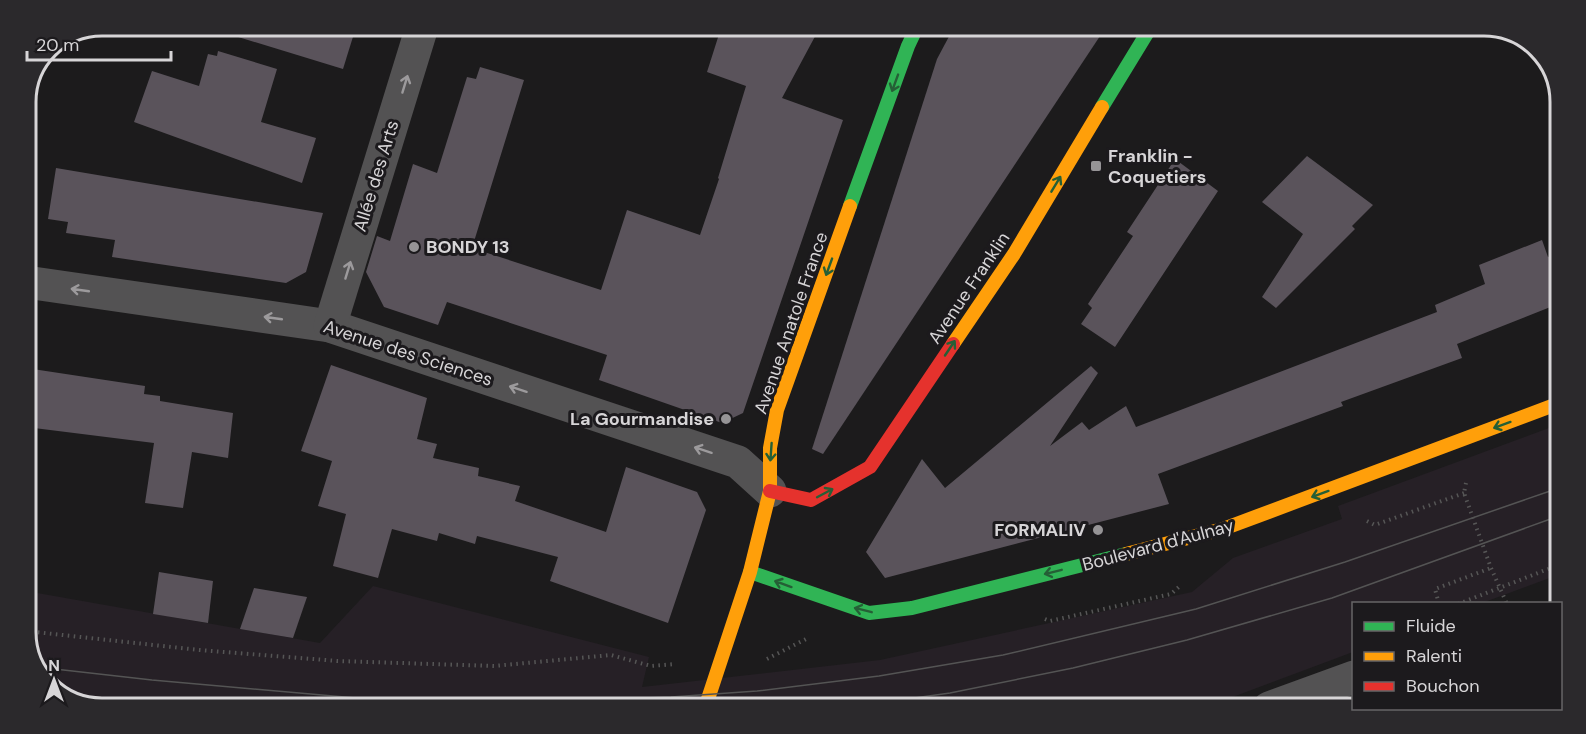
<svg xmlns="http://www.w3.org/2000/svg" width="1586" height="734" font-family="'DM Sans',sans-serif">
	<rect width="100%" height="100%" fill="#1c1b1c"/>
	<!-- built -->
	<path fill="#262026" d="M1557 425 1555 576 1482 603 1354 604 1353 652 1206 707 73 703 41 678 26 637V591L320 643 373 586 649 657 642 687 880 660 1192 592 1233 558 1342 519 1338 506Z"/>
	<!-- building -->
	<g fill="#5a535b">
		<path d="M237 26H336L356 27 343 69 235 36Z"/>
		<path d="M721 28 819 29 782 98 843 120 743 413 722 423 599 380 607 355 447 302 438 325 384 307 366 272 377 236 390 241 413 164 437 173 467 77 476 79 480 67 524 80 472 248 601 290 627 210 700 235 719 179 718 178 746 86 707 72Z"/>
		<path d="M953 29 1104 30 823 454 812 449 937 59Z"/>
		<path d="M218 51 277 69 261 122 316 138 302 183 134 122 152 71 199 86 208 54 217 56Z"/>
		<path d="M1307 156 1373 205 1352 226 1355 229 1276 308 1262 297 1303 234 1262 202Z"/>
		<path d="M1175 159 1218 191 1115 347 1081 324 1092 308 1088 304 1133 236 1127 232Z"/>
		<path d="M56 168 323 213 306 272 286 283 112 257 115 240 66 233 68 222 48 219Z"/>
		<path d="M1542 240 1548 257 1559 252 1558 304 1457 344 1462 358 1341 402 1343 406 1158 474 1169 504 885 578 866 552 922 459 945 488 1091 366 1098 373 1050 446 1082 422 1089 430 1126 406 1136 427 1437 312 1435 305 1485 284 1479 265Z"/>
		<path d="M331 365 427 398 417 439 437 444 433 458 479 468 478 476 520 486 515 501 606 532 626 467 697 492 706 510 668 623 550 581 558 557 477 536 475 544 439 533 437 541 392 529 378 578 333 566 346 514 318 506 332 461 301 451Z"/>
		<path d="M26 368 145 386 144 394 160 396V401L233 413 228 458 192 452 183 508 145 503 154 443 26 427Z"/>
		<path d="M159 572 213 581 208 623 153 614Z"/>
		<path d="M254 588 307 597 293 638 240 629Z"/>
	</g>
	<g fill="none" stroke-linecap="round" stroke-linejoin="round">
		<!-- path -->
		<g stroke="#565656" stroke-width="4" stroke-dasharray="1.5 4.5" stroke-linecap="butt">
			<path d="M1466 483 1464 493 1491 568 1507 604"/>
			<path d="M1367 521 1375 525 1464 493"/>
			<path d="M1439 604 1435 589 1491 568"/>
			<path d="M1458 604 1556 566"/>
			<path d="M1045 619 1050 621 1171 594 1181 585"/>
			<path d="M26 631 199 650 338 661 494 666 611 655 651 666 675 664"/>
			<path d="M767 659 808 638"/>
		</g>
		<!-- street -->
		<g stroke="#535253" stroke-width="33">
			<path d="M26 282 330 326 738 462 770 491"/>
			<path d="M330 326 422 27"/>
			<path d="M1269 708 1354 677"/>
		</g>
		<!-- fast -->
		<g stroke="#30b455" stroke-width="14">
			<path d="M1102 107 1149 30"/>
			<path d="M850 206 908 46 916 29"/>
			<path d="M750 572 869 613 912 608 1126 554"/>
		</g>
		<!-- slow -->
		<g stroke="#ff9f0a" stroke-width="14">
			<path d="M953 344 1014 254 1102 107"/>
			<path d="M1126 554 1223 529 1557 404"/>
			<path d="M706 705 750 572 770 491V448L777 410 850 206"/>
		</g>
		<!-- jam -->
		<path stroke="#e5322d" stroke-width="14" d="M770 491 811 500 870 467 953 344"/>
		<!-- tram -->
		<g stroke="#545454" stroke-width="1.5">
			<path d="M37 667 152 680 356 698 452 701H558L671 697 757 691 879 676 1003 655 1196 609 1345 562 1556 489"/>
			<path d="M857 706 950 693 1073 668 1187 640 1332 598 1556 517"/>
		</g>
	</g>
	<!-- one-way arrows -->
	<defs><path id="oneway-shaft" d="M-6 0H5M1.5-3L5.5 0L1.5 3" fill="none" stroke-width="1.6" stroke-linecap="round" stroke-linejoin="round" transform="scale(1.5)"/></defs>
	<g stroke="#255f36">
		<use href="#oneway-shaft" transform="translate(895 83) rotate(110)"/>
		<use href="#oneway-shaft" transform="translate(1056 184) rotate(-59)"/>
		<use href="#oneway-shaft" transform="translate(829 267) rotate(110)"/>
		<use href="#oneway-shaft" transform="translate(950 348) rotate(-56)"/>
		<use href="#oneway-shaft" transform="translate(1502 425) rotate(160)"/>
		<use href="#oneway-shaft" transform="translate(771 452) rotate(94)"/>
		<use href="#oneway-shaft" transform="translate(825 493) rotate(-28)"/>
		<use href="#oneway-shaft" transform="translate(1320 494) rotate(160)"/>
		<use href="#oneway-shaft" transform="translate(1053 572) rotate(166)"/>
		<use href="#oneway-shaft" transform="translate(783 584) rotate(-160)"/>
		<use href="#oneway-shaft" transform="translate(863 610) rotate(-166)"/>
	</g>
	<g stroke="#9c9a9c">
		<use href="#oneway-shaft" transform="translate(405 84) rotate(-73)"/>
		<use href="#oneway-shaft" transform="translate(348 270) rotate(-73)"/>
		<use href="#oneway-shaft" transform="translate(80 290) rotate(-172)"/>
		<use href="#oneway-shaft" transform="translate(273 318) rotate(-172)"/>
		<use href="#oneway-shaft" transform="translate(518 389) rotate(-162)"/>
		<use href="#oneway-shaft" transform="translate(703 450) rotate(-162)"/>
	</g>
	<!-- markers -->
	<g fill="#969496" stroke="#1c1a1d" stroke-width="2">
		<rect x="1090" y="160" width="12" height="12" rx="3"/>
		<circle cx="414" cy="247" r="6"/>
		<circle cx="726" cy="419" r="6"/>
		<circle cx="1098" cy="530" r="6"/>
	</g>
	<g text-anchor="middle" stroke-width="6" stroke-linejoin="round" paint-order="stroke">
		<!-- poi labels -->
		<g font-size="18" font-weight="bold" fill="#d7d5d7" stroke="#1c1a1d" text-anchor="start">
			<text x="1108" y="162">Franklin -<tspan x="1108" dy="21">Coquetiers</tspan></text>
			<text x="426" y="253">BONDY 13</text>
			<text x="714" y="425" text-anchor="end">La Gourmandise</text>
			<text x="1086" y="536" text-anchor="end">FORMALIV</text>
		</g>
		<!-- street labels -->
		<g font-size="18" fill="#d7d5d7" stroke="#1c1a1d">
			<text transform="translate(376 176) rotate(-73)" y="6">Allée des Arts</text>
			<text transform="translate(969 288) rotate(-56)" y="6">Avenue Franklin</text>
			<text transform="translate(791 323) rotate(-71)" y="6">Avenue Anatole France</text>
			<text transform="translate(408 353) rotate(18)" y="6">Avenue des Sciences</text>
			<text transform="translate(1158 545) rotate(-15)" y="6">Boulevard d'Aulnay</text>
		</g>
	</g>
	<!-- crop -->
	<path d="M0 0H1586V734H0ZM102 36H1484A66 66 0 0 1 1550 102V632A66 66 0 0 1 1484 698H102A66 66 0 0 1 36 632V102A66 66 0 0 1 102 36Z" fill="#2b292c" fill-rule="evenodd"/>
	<path fill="none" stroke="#d7d5d7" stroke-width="3" d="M102 36H1484A66 66 0 0 1 1550 102V632A66 66 0 0 1 1484 698H102A66 66 0 0 1 36 632V102A66 66 0 0 1 102 36Z"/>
	<!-- legend -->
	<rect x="1352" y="602" width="210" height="108" fill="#1c1a1d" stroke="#676567" stroke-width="1.5"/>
	<rect x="1364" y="622" width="30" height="9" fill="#30b455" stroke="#676567" stroke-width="1.5"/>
	<text x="1406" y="632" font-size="18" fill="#d7d5d7">Fluide</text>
	<rect x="1364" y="652" width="30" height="9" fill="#ff9f0a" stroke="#676567" stroke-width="1.5"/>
	<text x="1406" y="662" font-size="18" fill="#d7d5d7">Ralenti</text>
	<rect x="1364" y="682" width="30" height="9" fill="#e5322d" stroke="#676567" stroke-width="1.5"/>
	<text x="1406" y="692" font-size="18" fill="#d7d5d7">Bouchon</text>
	<!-- north arrow -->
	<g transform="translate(54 680)" stroke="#1c1a1d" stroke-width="4.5" paint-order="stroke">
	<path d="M0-4.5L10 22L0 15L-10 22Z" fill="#d7d5d7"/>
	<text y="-9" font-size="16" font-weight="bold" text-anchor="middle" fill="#d7d5d7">N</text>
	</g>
	<!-- scale -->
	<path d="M27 51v9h144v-9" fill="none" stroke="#d7d5d7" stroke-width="3"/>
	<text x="36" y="51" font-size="18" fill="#d7d5d7" stroke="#1c1a1d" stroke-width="4.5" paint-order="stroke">20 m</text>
</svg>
